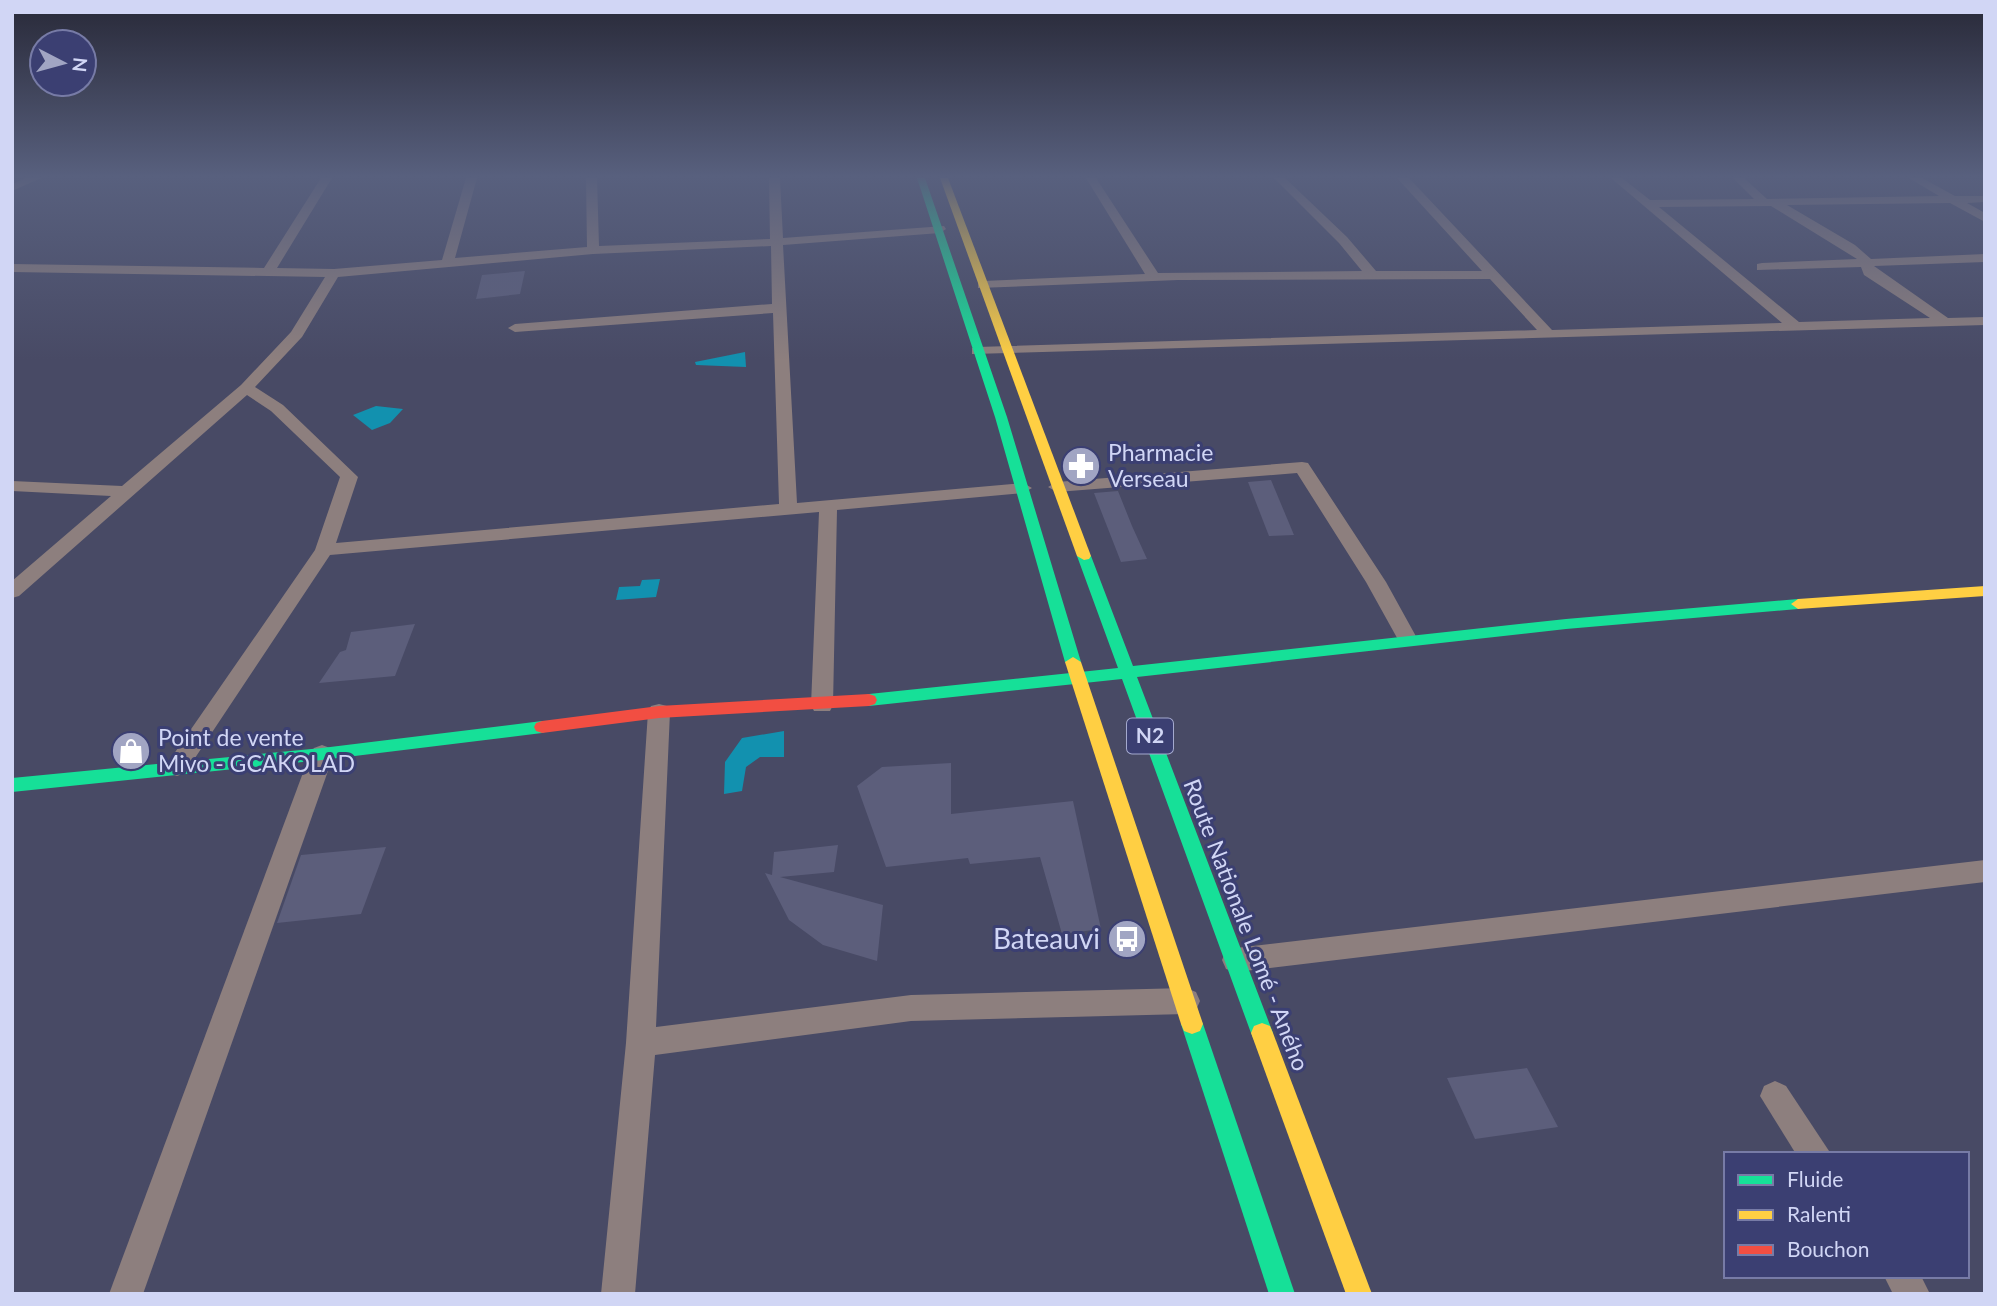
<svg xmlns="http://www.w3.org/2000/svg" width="1997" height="1306" font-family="Lato,sans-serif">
	<rect width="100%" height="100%" fill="#484a65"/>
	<!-- water -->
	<g fill="#1291af">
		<path d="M745 352 746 367 696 365 695 362Z"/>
		<path d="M376 406 403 409 390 423 372 430 353 415Z"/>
		<path d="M660 579 656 597 616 600 619 587 640 586 642 580Z"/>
		<path d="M784 731V757H760L746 767 742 791 724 794 725 762 742 738Z"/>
	</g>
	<!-- building -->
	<g fill="#5c5e7b">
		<path d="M525 271 520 294 476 299 482 275Z"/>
		<path d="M1271 480 1294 535 1269 536 1248 482Z"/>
		<path d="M1118 491 1132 526 1147 559 1121 562 1094 493Z"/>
		<path d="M415 624 395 676 319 683 340 652 346 650 351 632Z"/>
		<path d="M951 763V814L1073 801 1101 929 1062 934 1040 857 970 864 968 858 886 867 857 786 882 767Z"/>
		<path d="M838 845 834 872 780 877 883 905 877 961 823 945 789 920 765 873 772 875 774 852Z"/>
		<path d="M386 847 361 914 277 923 301 855Z"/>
		<path d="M1527 1068 1558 1127 1475 1139 1447 1078Z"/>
	</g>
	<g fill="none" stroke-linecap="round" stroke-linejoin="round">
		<!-- street -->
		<g fill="#8d7f7e" fill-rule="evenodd">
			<path d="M26 178H41L12 191V184Z"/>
			<path d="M321 178H332L277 268 334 269 442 260 466 178H477L455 258 587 247 586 178H597L599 246 770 239 769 178H780L783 238 944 226 946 229 940 233 783 245 797 503 1023 483 1032 488 1023 493 837 510 833 705 830 711H814L811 705 819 512 330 555 185 773 177 776 169 773 165 767 169 761 315 550 340 477 271 411 247 395 19 596 12 598V581L111 496 12 491V481L122 486 241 385 291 332 325 277 12 272V264L264 268ZM771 246 772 304 515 324 508 328 515 332 773 313 779 504 336 543 358 477 283 405 255 387 302 337 338 277 593 254Z"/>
			<path d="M1086 178H1096L1158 273 1362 271 1339 243 1274 178H1285L1347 237 1376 271H1482L1397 178H1409L1552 330 1782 323 1611 178H1622L1650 200 1754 199 1733 178H1744L1767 199 1939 196 1909 178H1922L1955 196H1985V202L1967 203 1985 213V222L1950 203 1787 205 1855 245 1871 259 1985 254V262L1874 266 1948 318 1985 317V325L972 354V348L977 347 1537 330 1490 279 1178 280 978 288V282L983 281 1145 274ZM1771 206 1857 259 1762 263 1757 264V270L1861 267 1864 275 1930 318 1799 322 1659 207Z"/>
			<path d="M1302 462 1308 463 1386 582 1418 640 1415 645H1401L1366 582 1297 473 1057 492 1048 487 1057 482Z"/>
			<path d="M659 704 667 706 670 712 656 1027 911 995 1186 988 1196 992 1200 1001 1196 1010 1186 1014 911 1021 655 1055 635 1294H601L626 1043 648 712 651 706Z"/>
			<path d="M322 745 330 748 334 754 143 1294H109L310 754 314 748Z"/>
			<path d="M1985 860V882L1236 972 1226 969 1222 960 1226 951 1236 948Z"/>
			<path d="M1775 1081 1786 1086 1831 1154H1796L1760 1096 1764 1086Z"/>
			<path d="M1884 1276H1921L1930 1294H1893Z"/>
		</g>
		<!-- fast -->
		<g fill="#16e098" fill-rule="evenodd">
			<path d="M917 178H925L1007 417 1081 662 1079 666 1073 667 1065 662 995 417Z"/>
			<path d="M1084 552 1091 556 1133 666 1566 619 1798 599 1805 604 1798 609 1566 629 1137 677 1273 1033 1270 1040 1262 1043 1254 1040 1251 1033 1122 679 869 706 863 704 861 700 863 696 869 694 1118 668 1077 556Z"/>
			<path d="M542 721 548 723 550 727 548 731 542 733 322 760 12 792V778L322 748Z"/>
			<path d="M1192 1014 1200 1017 1203 1024 1295 1294H1269L1181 1024 1184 1017Z"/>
		</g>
		<!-- slow -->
		<g fill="#ffcf43" fill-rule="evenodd">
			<path d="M940 178H948L1091 556 1089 559 1084 560 1077 556Z"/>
			<path d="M1985 586V596L1798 609 1791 604 1798 599Z"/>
			<path d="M1073 657 1081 662 1203 1024 1200 1031 1192 1034 1184 1031 1181 1024 1065 662Z"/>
			<path d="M1262 1023 1270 1026 1273 1033 1372 1294H1346L1251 1033 1254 1026Z"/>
		</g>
		<!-- jam -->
		<path fill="#f24e42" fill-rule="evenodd" d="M869 694 875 696 877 700 875 704 869 706 659 718 542 733 536 731 534 727 536 723 542 721 659 706Z"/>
	</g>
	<!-- sky -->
	<linearGradient id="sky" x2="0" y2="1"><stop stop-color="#282938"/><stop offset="0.49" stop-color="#58607e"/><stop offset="1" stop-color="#58607e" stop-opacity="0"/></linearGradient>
	<rect width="1997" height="360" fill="url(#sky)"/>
	<!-- icons -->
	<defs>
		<g id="pharmacy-disc" transform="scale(2.0125)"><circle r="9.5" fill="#a1a5c3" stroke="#3b3f72"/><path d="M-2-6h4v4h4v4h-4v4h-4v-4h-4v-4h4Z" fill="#fff"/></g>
		<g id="shop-disc" transform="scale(2.0125)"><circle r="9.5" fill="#a1a5c3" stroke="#3b3f72"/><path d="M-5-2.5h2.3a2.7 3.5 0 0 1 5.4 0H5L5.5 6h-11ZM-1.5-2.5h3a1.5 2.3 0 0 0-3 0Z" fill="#fff"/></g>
		<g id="bus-disc" transform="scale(2.0125)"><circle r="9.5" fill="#a1a5c3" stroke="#3b3f72"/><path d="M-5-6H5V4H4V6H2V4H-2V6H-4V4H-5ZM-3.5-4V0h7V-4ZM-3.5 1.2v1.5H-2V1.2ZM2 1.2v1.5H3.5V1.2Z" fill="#fff"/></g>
	</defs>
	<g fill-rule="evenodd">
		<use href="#pharmacy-disc" x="1081" y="466"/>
		<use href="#shop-disc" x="131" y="751"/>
		<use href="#bus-disc" x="1127" y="939"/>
	</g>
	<g text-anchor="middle" stroke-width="6" stroke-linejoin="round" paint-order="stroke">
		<!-- shield labels -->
		<rect fill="#3b3f72" stroke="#a4a9ce" stroke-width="2" x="1127" y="718.5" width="46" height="35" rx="5"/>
		<g font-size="21" font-weight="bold" fill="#d1d6f5">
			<text x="1150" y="743">N2</text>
		</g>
		<!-- poi labels -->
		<g font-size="23" fill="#d1d6f5" stroke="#3b3f72" text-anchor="start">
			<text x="1108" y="461">Pharmacie<tspan x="1108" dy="26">Verseau</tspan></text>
			<text x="158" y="746">Point de vente<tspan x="158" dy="26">Mivo - GCAKOLAD</tspan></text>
		</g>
		<!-- street labels -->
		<g font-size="23" fill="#d1d6f5" stroke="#3b3f72">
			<text transform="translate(1246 925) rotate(69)" y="8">Route Nationale Lomé - Aného</text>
		</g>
		<!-- near-poi labels -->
		<g font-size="28" fill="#d1d6f5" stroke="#3b3f72" text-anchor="end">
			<text x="1100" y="949">Bateauvi</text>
		</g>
	</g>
	<!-- border -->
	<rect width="1997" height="1306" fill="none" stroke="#d1d6f5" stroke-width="28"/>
	<!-- legend -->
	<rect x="1724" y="1152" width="245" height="126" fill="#3b3f72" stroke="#777ba6" stroke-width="2"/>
	<rect x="1738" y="1175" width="35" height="10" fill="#16e098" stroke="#777ba6" stroke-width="2"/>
	<text x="1787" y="1187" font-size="21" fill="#d1d6f5">Fluide</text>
	<rect x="1738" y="1210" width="35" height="10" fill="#ffcf43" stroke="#777ba6" stroke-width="2"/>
	<text x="1787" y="1222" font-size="21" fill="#d1d6f5">Ralenti</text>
	<rect x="1738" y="1245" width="35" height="10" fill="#f24e42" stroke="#777ba6" stroke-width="2"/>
	<text x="1787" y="1257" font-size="21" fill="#d1d6f5">Bouchon</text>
	<!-- north arrow -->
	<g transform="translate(63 63) rotate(96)"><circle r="33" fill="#3b3f72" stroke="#777ba6" stroke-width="2"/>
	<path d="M0-5L12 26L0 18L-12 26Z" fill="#a1a5c3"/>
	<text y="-10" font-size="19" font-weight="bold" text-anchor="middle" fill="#d1d6f5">N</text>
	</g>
</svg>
